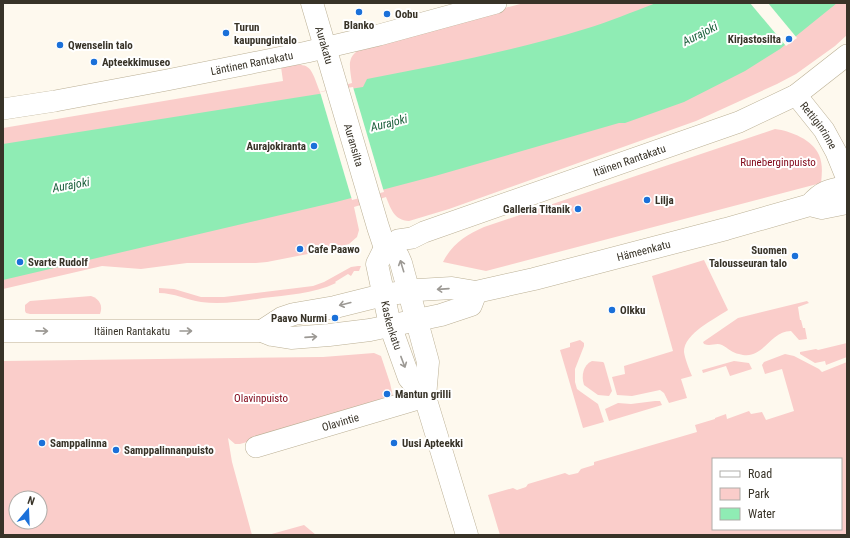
<svg xmlns="http://www.w3.org/2000/svg" width="850" height="538" font-family="'Roboto Condensed',sans-serif">
	<rect width="100%" height="100%" fill="#fef9ee"/>
	<!-- green -->
	<g fill="#facdca" fill-rule="evenodd">
		<path d="M524 3H847V35L835 46 796 74 777 84 696 121 449 209 409 221C394 220 391 209 386 197L354 207 359 230 357 237 349 244 323 251 267 262 256 263H187L141 269 102 266 3 289V128L283 81 281 67C312 61 310 67 320 92L352 83C348 58 348 56 369 43Z"/>
		<path d="M775 129C791 131 813 140 819 155 823 164 822 174 821 183L486 271 443 262C452 244 466 235 484 227Z"/>
		<path d="M704 260 728 310C715 319 684 333 684 352 685 359 689 369 692 376L681 379 687 398 669 403 664 393 660 390 632 396 617 395 612 377 625 374 624 366 673 351 652 276Z"/>
		<path d="M358 266H361L359 271H354L351 276 348 274 335 282 336 283C313 294 287 295 263 298 243 301 222 305 201 302 187 300 174 293 159 293V288L174 289 201 297H224L313 286 324 282 351 267Z"/>
		<path d="M91 296C100 299 103 306 100 314H30L26 313 25 311V305L30 301Z"/>
		<path d="M807 301 809 303 798 307 800 320H801L803 328H805L807 339 799 340 791 331C769 331 763 362 739 354 732 353 728 348 722 345 716 342 711 347 704 344L703 342 738 318Z"/>
		<path d="M580 340 584 343V346L575 369V382L577 389 581 392 598 404 604 422 583 428 560 350 570 347V343Z"/>
		<path d="M847 343V357L826 365 825 361 815 363 800 354V352L816 349 818 350Z"/>
		<path d="M374 353 381 356 390 383 394 401 240 444H235L228 438 232 462 252 535H3V361L323 357ZM16 498H40V522H16Z"/>
		<path d="M785 354 794 356 819 369 822 372 847 362V535H500L488 495 513 488 517 490 526 487 528 484 565 473 569 475 578 473 581 469 594 465V462L697 432 695 425 715 419V418L726 414 727 419 749 411 751 414 762 412 766 420 794 411 782 369 765 374 762 365 764 362ZM713 459H841V529H713Z"/>
		<path d="M592 361 603 362 604 363 612 391 609 396 598 395 584 385C581 376 583 365 592 361Z"/>
		<path d="M734 361 749 363 752 369 730 376 726 366 703 373 702 370Z"/>
		<path d="M655 401H660L662 405 609 421 605 409 618 403 631 404Z"/>
		<path d="M304 525 316 535H268Z"/>
	</g>
	<!-- water -->
	<path fill="#8fecb4" d="M656 3H837L780 49 745 71 684 102 625 123H619L435 176 336 202 3 280V144L363 87 367 79C440 65 513 51 585 29 609 22 632 12 656 3Z"/>
	<!-- pier -->
	<g fill="#fef9ee">
		<path d="M750 3H768L797 38 786 46Z"/>
		<path d="M353 87 384 192 352 200 320 92Z"/>
	</g>
	<g fill="none" stroke-linecap="round" stroke-linejoin="round">
		<!-- street casing -->
		<g stroke="#bbb095" stroke-width="22">
			<g id="street">
				<path id="s1" d="M796 95 824 130 836 152 847 179"/>
				<path id="s2" d="M3 109 55 101 167 80 307 52 379 35 496 3"/>
				<path id="s3" d="M398 240 412 238 424 232 739 122 796 95 847 55"/>
				<path id="s4" d="M256 447 425 397"/>
			</g>
		</g>
		<!-- secondary casing -->
		<g stroke="#bbb095" stroke-width="23">
			<g id="secondary">
				<path id="s5" d="M312 3 378 227 385 248 398 256 401 263 428 362 425 397 467 535"/>
				<path d="M810 205C822 191 829 190 847 187"/>
				<path id="s6" d="M385 248 377 264 390 325 409 378 425 397"/>
				<path id="s7" d="M3 331H262L272 335 291 338 329 335 370 330 441 315 471 305 476 292"/>
				<path id="s8" d="M262 331 282 318 294 314 335 307 383 295 418 290 452 288 476 292 534 279 726 229 810 205 822 208 847 203"/>
			</g>
		</g>
		<!-- street -->
		<use href="#street" stroke="#fff" stroke-width="21"/>
		<!-- secondary -->
		<use href="#secondary" stroke="#fff" stroke-width="22"/>
	</g>
	<!-- one-way arrows -->
	<defs><path id="oneway-shaft" d="M-6 0H5M1.5-3L5.5 0L1.5 3" fill="none" stroke-width="1.6" stroke-linecap="round" stroke-linejoin="round"/></defs>
	<g stroke="#9c9994">
		<use href="#oneway-shaft" transform="translate(402 266) rotate(-107)"/>
		<use href="#oneway-shaft" transform="translate(443 289) rotate(176)"/>
		<use href="#oneway-shaft" transform="translate(345 304) rotate(166)"/>
		<use href="#oneway-shaft" transform="translate(42 331) rotate(1)"/>
		<use href="#oneway-shaft" transform="translate(186 331)"/>
		<use href="#oneway-shaft" transform="translate(311 337) rotate(-4)"/>
		<use href="#oneway-shaft" transform="translate(403 362) rotate(69)"/>
	</g>
	<!-- markers -->
	<g fill="#1a70d9" stroke="#fff" stroke-width="1.5">
		<circle cx="359" cy="12" r="4"/>
		<circle cx="387" cy="14" r="4"/>
		<circle cx="226" cy="33" r="4"/>
		<circle cx="789" cy="39" r="4"/>
		<circle cx="60" cy="45" r="4"/>
		<circle cx="94" cy="62" r="4"/>
		<circle cx="314" cy="146" r="4"/>
		<circle cx="647" cy="200" r="4"/>
		<circle cx="578" cy="209" r="4"/>
		<circle cx="300" cy="249" r="4"/>
		<circle cx="795" cy="256" r="4"/>
		<circle cx="20" cy="262" r="4"/>
		<circle cx="612" cy="310" r="4"/>
		<circle cx="335" cy="318" r="4"/>
		<circle cx="387" cy="394" r="4"/>
		<circle cx="42" cy="443" r="4"/>
		<circle cx="394" cy="443" r="4"/>
		<circle cx="116" cy="450" r="4"/>
	</g>
	<g text-anchor="middle" stroke-width="4" stroke-linejoin="round" paint-order="stroke">
		<!-- poi labels -->
		<g font-size="11" font-weight="bold" fill="#383328" stroke="#fff" text-anchor="start">
			<text x="395" y="18">Oobu</text>
			<text x="359" y="29" text-anchor="middle">Blanko</text>
			<text x="234" y="31">Turun<tspan x="234" dy="13">kaupungintalo</tspan></text>
			<text x="781" y="43" text-anchor="end">Kirjastosilta</text>
			<text x="68" y="49">Qwenselin talo</text>
			<text x="102" y="66">Apteekkimuseo</text>
			<text x="306" y="150" text-anchor="end">Aurajokiranta</text>
			<text x="655" y="204">Lilja</text>
			<text x="570" y="213" text-anchor="end">Galleria Titanik</text>
			<text x="308" y="253">Cafe Paawo</text>
			<text x="787" y="254" text-anchor="end">Suomen<tspan x="787" dy="13">Talousseuran talo</tspan></text>
			<text x="28" y="266">Svarte Rudolf</text>
			<text x="620" y="314">Olkku</text>
			<text x="327" y="322" text-anchor="end">Paavo Nurmi</text>
			<text x="395" y="398">Mantun grilli</text>
			<text x="50" y="447">Samppalinna</text>
			<text x="402" y="447">Uusi Apteekki</text>
			<text x="124" y="454">Samppalinnanpuisto</text>
		</g>
		<!-- street labels -->
		<g font-size="11" fill="#383328" stroke="#fff">
			<text dy="4" stroke="none"><textPath href="#s5" startOffset="44">Aurakatu</textPath></text>
			<text dy="4" stroke="none"><textPath href="#s2" startOffset="253">Läntinen Rantakatu</textPath></text>
			<text dy="4" stroke="none"><textPath href="#s1" startOffset="38">Rettiginrinne</textPath></text>
			<text dy="4" stroke="none"><textPath href="#s5" startOffset="148">Auransilta</textPath></text>
			<text dy="4" stroke="none"><textPath href="#s3" startOffset="245">Itäinen Rantakatu</textPath></text>
			<text dy="4" stroke="none"><textPath href="#s8" startOffset="394">Hämeenkatu</textPath></text>
			<text dy="4" stroke="none"><textPath href="#s6" startOffset="81">Kaskenkatu</textPath></text>
			<text dy="4" stroke="none"><textPath href="#s7" startOffset="129">Itäinen Rantakatu</textPath></text>
			<text dy="4" stroke="none"><textPath href="#s4" startOffset="88">Olavintie</textPath></text>
		</g>
		<!-- park labels -->
		<g font-size="11" fill="#800719" stroke="#fff">
			<text x="778" y="166">Runeberginpuisto</text>
			<text x="261" y="402">Olavinpuisto</text>
		</g>
		<!-- water labels -->
		<g font-size="12" font-style="italic" fill="#1d613d" stroke="#fff">
			<text transform="translate(700 34) rotate(-27)" y="4">Aurajoki</text>
			<text transform="translate(389 123) rotate(-14)" y="4">Aurajoki</text>
			<text transform="translate(71 185) rotate(-10)" y="4">Aurajoki</text>
		</g>
	</g>
	<!-- border -->
	<rect width="850" height="538" fill="none" stroke="#383328" stroke-width="8"/>
	<!-- legend -->
	<rect x="712" y="458" width="130" height="72" fill="#ffffff" stroke="#afada9"/>
	<rect x="720" y="471" width="20" height="6" fill="#ffffff" stroke="#afada9"/>
	<text x="748" y="478" font-size="12" fill="#383328">Road</text>
	<rect x="720" y="488" width="20" height="12" fill="#facdca" stroke="#afada9"/>
	<text x="748" y="498" font-size="12" fill="#383328">Park</text>
	<rect x="720" y="508" width="20" height="12" fill="#8fecb4" stroke="#afada9"/>
	<text x="748" y="518" font-size="12" fill="#383328">Water</text>
	<!-- north arrow -->
	<g transform="translate(28 510) rotate(19)"><circle r="19" fill="#ffffff" stroke="#afada9"/>
	<path d="M0-3L7 15L0 10L-7 15Z" fill="#1a70d9"/>
	<text y="-6" font-size="11" font-weight="bold" text-anchor="middle" fill="#383328">N</text>
	</g>
</svg>
